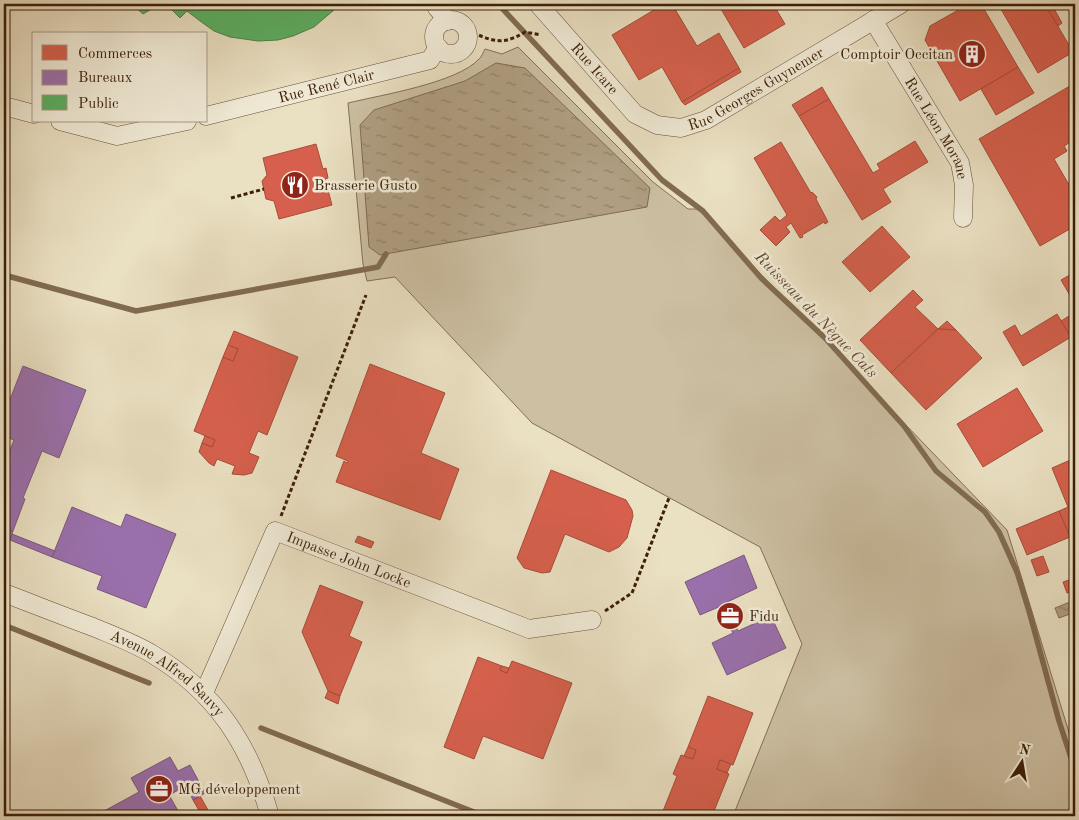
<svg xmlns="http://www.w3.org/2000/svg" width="1079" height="820" font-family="'Old Standard TT',serif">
	<defs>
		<pattern id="water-ripples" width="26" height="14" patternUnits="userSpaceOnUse" patternTransform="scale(1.25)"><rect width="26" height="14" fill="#af9e82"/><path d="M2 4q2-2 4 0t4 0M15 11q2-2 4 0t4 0" fill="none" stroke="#908068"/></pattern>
	</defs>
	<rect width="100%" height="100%" fill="#eae0c2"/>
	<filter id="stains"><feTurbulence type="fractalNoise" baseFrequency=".004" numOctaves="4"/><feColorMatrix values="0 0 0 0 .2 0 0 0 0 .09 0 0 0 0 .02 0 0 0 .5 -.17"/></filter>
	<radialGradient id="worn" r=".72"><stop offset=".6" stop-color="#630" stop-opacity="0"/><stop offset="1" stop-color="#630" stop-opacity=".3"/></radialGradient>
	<!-- green -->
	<path fill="#ccbfa2" stroke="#846f54" d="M518 47 653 182 688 209H698L1007 530 1075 752V816H733L802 644 760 547 532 423 395 277 367 281 363 264 348 103C381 95 457 83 479 59 482 57 483 52 485 49L502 54Z"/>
	<!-- water -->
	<g fill="url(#water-ripples)" stroke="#816b50">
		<path d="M496 63 525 68 650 188 647 207 380 255 369 247 360 125 374 110 465 81Z"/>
		<path d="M1075 600V612L1059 618 1055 608Z"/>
	</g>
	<!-- shops -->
	<g fill="#d6604d" stroke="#a84c38">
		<path d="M664 4H672L697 46 719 33 739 68 682 102 662 67 639 80 612 35Z"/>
		<path d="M718 4H773L785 24 744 48Z"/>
		<path d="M969 4H981L1018 67 960 101 925 40 930 26Z"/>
		<path d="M998 4H1045L1073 52 1038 73Z"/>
		<path d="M1052 5 1062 23 1058 26 1047 8Z"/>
		<path d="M1018 67 1034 93 996 115 981 89Z"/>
		<path d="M739 68 741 72 685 105 682 102Z"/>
		<path d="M1075 83V139L1064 146 1067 151 1054 159 1075 195V226L1040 246 979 139Z"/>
		<path d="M822 87 829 99 799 116 792 105Z"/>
		<path d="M829 99 873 173 880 169 877 164 915 141 928 162 883 189 891 202 862 220 799 116Z"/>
		<path d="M781 142 811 193 812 192 817 197 816 199 828 222 825 224 824 222 802 235 803 237 800 238 791 223 786 227 790 232 776 246 760 230 775 216 780 221 787 215 754 158Z"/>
		<path d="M316 144 323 169 326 168 328 178 325 179 332 205 279 219 274 201 266 199 262 181 267 175 263 158Z"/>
		<path d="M882 226 910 257 870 292 842 262Z"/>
		<path d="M1075 272V304L1061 280Z"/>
		<path d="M913 290 923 300 915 307 938 329 891 373 860 340Z"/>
		<path d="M1057 314 1071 337 1023 366 1003 332 1015 325 1021 336Z"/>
		<path d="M1069 316 1075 327V335L1071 337 1061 321Z"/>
		<path d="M947 321 956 330 938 329Z"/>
		<path d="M938 329 956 330 982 358 926 410 891 373Z"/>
		<path d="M234 331 298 357 267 435 258 431 249 453 259 457 252 473 244 475 232 474 235 466 217 459 214 466 209 463 199 452 202 443 212 447 215 440 194 431 223 357 233 361 238 349 228 345Z"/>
		<path d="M228 345 238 349 233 361 223 357Z"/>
		<path d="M370 364 445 393 421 453 459 469 440 520 336 482 344 461 347 463 348 461 336 456Z"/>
		<path d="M1017 388 1043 431 983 467 957 424Z"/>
		<path d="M205 436 215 440 212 447 202 443Z"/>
		<path d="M1075 458V504L1068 507 1052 468Z"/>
		<path d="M551 470 626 500 632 510 633 516 627 538 619 547 609 552 565 534 550 572 542 573 524 568 517 558Z"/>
		<path d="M1075 504V541L1072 543 1059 511Z"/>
		<path d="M1059 511 1070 537 1027 555 1016 529Z"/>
		<path d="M358 536 374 542 371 548 355 542Z"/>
		<path d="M1043 556 1049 572 1037 576 1031 560Z"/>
		<path d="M1075 578V591L1067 593 1063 582Z"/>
		<path d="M320 585 363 602 349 636 362 642 340 696 328 691 302 632Z"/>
		<path d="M478 657 502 666 500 670 507 673 512 661 572 683 543 759 483 736 474 759 444 747Z"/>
		<path d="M502 666 509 668 507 673 500 670Z"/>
		<path d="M328 691 340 696 338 704 325 698Z"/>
		<path d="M708 696 753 713 733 765 720 760 717 769 729 774 712 816H661L677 776 673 774 681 755 693 759 696 750 688 747Z"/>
		<path d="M688 747 696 750 693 759 684 756Z"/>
		<path d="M720 760 731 764 727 773 717 769Z"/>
		<path d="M200 796 208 810 201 814 193 800Z"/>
	</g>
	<!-- offices -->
	<g fill="#9970ab" stroke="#7d587a">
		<path d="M23 366 86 390 59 458 42 451 23 498 25 499 13 531 4 528V465L14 440 4 436V415Z"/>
		<path d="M72 507 121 527 126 514 176 534 146 608 97 589 102 576 52 557Z"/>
		<path d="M4 528 13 531 10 540 4 538Z"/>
		<path d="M12 534 55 551 52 557 10 540Z"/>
		<path d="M744 555 757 588 725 603 729 610 738 606 742 620 735 625 738 631 771 616 786 648 727 675 712 643 733 633 729 626 727 628 721 614 723 611 721 606 700 615 685 582Z"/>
		<path d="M170 757 178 771 190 765 205 793 193 800 186 786 169 795 181 816H95L139 792 131 778Z"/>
	</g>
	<!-- public -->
	<g fill="#5aae61" stroke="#518346">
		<path d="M132 4H160L143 14Z"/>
		<path d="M169 4H341L314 27 293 36 278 40 258 41 230 37 214 31 200 21 187 11 180 18 172 10Z"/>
	</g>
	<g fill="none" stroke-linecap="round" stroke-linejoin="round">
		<!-- stream -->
		<g stroke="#816b50" stroke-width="5.5">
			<path d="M498 4 662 180 703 211 761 278 825 338 904 426 936 471 985 512 999 532 1017 572 1029 611 1059 721 1075 770"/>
			<path d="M4 275 136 311 378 267 386 254"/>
			<path d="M4 625 149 683"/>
			<path d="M261 728 484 816"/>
		</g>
		<!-- minor casing -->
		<g stroke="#684f35" stroke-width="19">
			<g id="minor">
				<path d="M436 4 437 8 448 21"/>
				<path id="s1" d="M538 4 635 114 657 125 681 128 706 120 901 4"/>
				<path id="s2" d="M873 20 960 163 964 185 963 218"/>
				<circle cx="451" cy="37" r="17"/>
				<path d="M4 106 34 114"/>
				<path id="s3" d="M206 116 430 60 438 47"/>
				<path d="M60 121 117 136 187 121"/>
				<path id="s4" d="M4 593C33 604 63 616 93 627 112 635 134 643 152 654 216 692 250 745 270 816"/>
				<path id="s5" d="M204 693 275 531 529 629 592 620"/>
			</g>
		</g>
		<!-- path -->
		<g stroke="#3c1f06" stroke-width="3" stroke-dasharray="4 2.5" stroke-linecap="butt">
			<path d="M467 30C490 40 501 47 525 32L541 35"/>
			<path d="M231 198 264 189"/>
			<path d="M281 516 366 295"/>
			<path d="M605 611 632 593 669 498"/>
		</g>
		<!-- minor -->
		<use href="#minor" stroke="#f1ebd7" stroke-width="18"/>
	</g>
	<!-- icons -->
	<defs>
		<g id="building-disc" transform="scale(1.4375)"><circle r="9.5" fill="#8f2418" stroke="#f1ebd7"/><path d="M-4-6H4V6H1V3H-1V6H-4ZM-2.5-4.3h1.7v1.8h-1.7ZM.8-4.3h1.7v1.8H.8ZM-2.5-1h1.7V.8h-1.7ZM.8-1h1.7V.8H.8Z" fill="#fff"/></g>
		<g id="restaurant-disc" transform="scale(1.4375)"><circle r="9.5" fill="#8f2418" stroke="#f1ebd7"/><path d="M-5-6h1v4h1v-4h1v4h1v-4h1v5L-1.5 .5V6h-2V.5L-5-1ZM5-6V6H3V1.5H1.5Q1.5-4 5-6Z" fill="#fff"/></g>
		<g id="office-disc" transform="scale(1.4375)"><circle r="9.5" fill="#8f2418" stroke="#f1ebd7"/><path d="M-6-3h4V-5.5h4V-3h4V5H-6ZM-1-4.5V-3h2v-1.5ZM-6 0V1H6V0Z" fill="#fff"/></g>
	</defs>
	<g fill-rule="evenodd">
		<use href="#building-disc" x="972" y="54"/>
		<use href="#restaurant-disc" x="295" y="185"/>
		<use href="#office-disc" x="730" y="616"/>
		<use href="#office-disc" x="159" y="789"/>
	</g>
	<g text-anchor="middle" stroke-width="5" stroke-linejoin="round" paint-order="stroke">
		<!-- poi labels -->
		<g font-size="15" fill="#3c1f06" stroke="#f1ebd7" text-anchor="start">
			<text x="953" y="59" text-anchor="end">Comptoir Occitan</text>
			<text x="314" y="190">Brasserie Gusto</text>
			<text x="749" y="621">Fidu</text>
			<text x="178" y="794">MG développement</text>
		</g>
		<!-- street labels -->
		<g font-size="15" fill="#3c1f06" stroke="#f1ebd7">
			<text dy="5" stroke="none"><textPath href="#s1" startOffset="86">Rue Icare</textPath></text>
			<text dy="5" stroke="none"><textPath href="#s3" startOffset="124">Rue René Clair</textPath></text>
			<text dy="5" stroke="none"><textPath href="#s1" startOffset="280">Rue Georges Guynemer</textPath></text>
			<text dy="5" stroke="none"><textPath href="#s2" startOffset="126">Rue Léon Morane</textPath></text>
			<text dy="5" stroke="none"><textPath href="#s5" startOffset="256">Impasse John Locke</textPath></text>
			<text dy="5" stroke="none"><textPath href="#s4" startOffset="184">Avenue Alfred Sauvy</textPath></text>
		</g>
		<!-- water labels -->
		<g font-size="16" font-style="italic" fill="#644b31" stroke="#f1ebd7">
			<text transform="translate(817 314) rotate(46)" y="6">Ruisseau du Nègue Cats</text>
		</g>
	</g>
	<!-- margin -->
	<rect width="1079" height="820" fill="none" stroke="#eae0c2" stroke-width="20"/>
	<rect x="5" y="5" width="1069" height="810" fill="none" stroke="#3c1f06" stroke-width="2.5"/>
	<rect x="10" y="10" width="1059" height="800" fill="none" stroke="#3c1f06"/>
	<!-- legend -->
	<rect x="32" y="32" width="175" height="90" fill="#f1ebd7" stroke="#a99983"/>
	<rect x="42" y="45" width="25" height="15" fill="#d6604d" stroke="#a99983"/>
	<text x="78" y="58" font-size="15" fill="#3c1f06">Commerces</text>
	<rect x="42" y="70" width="25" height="15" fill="#9970ab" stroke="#a99983"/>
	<text x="78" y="82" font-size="15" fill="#3c1f06">Bureaux</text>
	<rect x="42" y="95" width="25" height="15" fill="#5aae61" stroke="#a99983"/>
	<text x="78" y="108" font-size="15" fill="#3c1f06">Public</text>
	<!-- north arrow -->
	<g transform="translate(1022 762) rotate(12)" stroke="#f1ebd7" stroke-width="4" paint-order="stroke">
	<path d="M0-4L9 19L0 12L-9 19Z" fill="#3c1f06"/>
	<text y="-8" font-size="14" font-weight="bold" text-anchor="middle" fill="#3c1f06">N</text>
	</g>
	<rect width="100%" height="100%" filter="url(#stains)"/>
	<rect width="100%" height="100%" fill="url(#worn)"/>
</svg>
